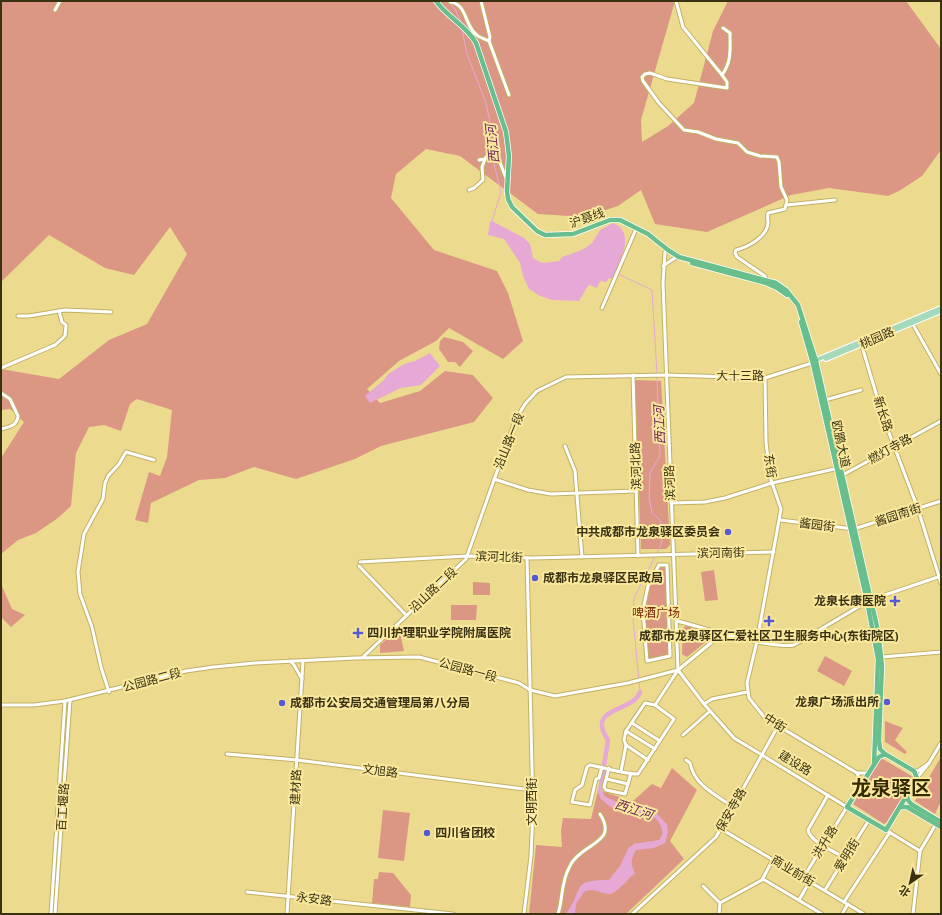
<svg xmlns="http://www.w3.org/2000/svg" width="942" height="915" font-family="'Public Sans','Noto Sans SC',sans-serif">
	<rect width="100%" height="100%" fill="#ecdb8f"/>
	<!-- green -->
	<g fill="#db9784">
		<path d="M1 1H675L641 120 642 142 668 126 694 103 713 31 728 1H906L941 49V150L922 176 899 191 888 196 829 188 791 195 707 232 655 224 641 190 618 206 585 217 538 214 460 156 426 149 396 174 391 198 434 250 497 271 508 293 523 341 503 359 449 328 436 341 399 361 367 389 380 403 420 391 445 371 473 375 493 398 474 422 381 446 355 459 296 479 254 467 225 478 199 480 151 503 148 523 135 520 149 472 160 476 167 457 172 410 137 399 130 404 121 431 104 425 89 427 76 453 71 506 58 518 36 533 18 540 1 554V458L24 422 10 409 1 410V369L59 379 109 340 147 324 187 254 170 227 134 275 105 268 49 235 1 282Z"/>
		<path d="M444 337 463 342 473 351 460 367 455 362H448L439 349 440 341Z"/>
		<path d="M635 380 661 381 670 545 666 549H641Z"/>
		<path d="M659 565H667L670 656 647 661 643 610 648 586Z"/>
		<path d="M714 570 718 600 705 601 701 572Z"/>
		<path d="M473 582 490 583V595H473Z"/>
		<path d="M1 584 12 609 25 615 11 627 1 617Z"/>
		<path d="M451 605H477L476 620H451Z"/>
		<path d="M686 626 711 632 712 637 687 657 682 654 683 628Z"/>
		<path d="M399 628 404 651 380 653V645Z"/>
		<path d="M825 656 852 671 844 686 817 671Z"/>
		<path d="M885 721 903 728 895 740 907 752 905 754 885 742Z"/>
		<path d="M941 757V801L935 814 915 801Z"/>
		<path d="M881 758 915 778 886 823 884 824 853 804Z"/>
		<path d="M672 768 697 790 670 841 684 859 626 914H529L536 845 562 847 561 831 563 818 591 819 598 790 633 801 652 784 661 788Z"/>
		<path d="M383 810 410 813 404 861 378 858Z"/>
		<path d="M379 872 393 873 411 895 410 907 372 903 374 879H378Z"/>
	</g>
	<!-- water -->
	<g fill="#e6a9d5">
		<path d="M492 221 524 238 530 244 533 258 542 263 559 261 562 257 582 250 592 243 600 230 613 223C637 232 619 264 612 279L609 278 606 282 600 281 597 288 590 285 588 286 579 301 552 300 540 296 529 289 523 276 520 263 504 239 488 235 490 222Z"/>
		<path d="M430 353 440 366 421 385 401 388 370 403 365 396 384 380 388 374 404 364 415 361Z"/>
		<path d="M601 797 611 803 656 813 667 824 668 832 665 843 654 848 636 850C631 859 630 863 635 873L633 875C627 880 616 895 608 894 599 893 593 887 584 892L576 904 575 914H566C585 889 569 880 609 880L620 866 629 847 637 844 647 845 663 840C664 829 658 815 646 814 641 813 635 815 630 814 619 811 606 807 601 797Z"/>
	</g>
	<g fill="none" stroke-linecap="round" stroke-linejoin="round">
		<!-- stream -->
		<g stroke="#e6a9d5" stroke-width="1">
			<path d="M447 1 455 9 461 22"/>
			<path d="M462 29 467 54 486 103 493 137V157"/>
			<path d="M492 221 501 192 493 160"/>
			<path d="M614 272 652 290 657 374"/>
			<path d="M640 692 633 618 634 598 661 545 662 526 660 520 652 513 649 497 650 473 660 456 657 377"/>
		</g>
		<!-- river -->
		<g stroke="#e6a9d5" stroke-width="4.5">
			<path d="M618 805 603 798 600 791 608 740C585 706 633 713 640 692"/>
			<path d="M627 808 653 813"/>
			<path d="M635 846 661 842 665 833"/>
		</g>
		<!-- minor casing -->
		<g stroke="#c1b065" stroke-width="5">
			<g id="minor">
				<path d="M676 1 683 27 722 75 727 82V88L667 79 650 73 645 74 642 77 643 81 659 103 684 130 698 132 716 139 738 143 747 152 760 156 777 157 779 162 781 187 787 200 785 209 768 213C767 217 768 220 768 223 767 237 748 247 736 250L735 253 737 257 765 276 766 280"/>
				<path d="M450 2C468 4 464 27 478 36 481 38 485 39 489 41L490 37 481 1"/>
				<path d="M55 10 60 1"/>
				<path d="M489 41 509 95"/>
				<path d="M722 75C732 61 730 49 730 33L723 28"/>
				<path d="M479 160 485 159 487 156 499 160 506 178"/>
				<path d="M469 190 474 188 483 180 482 167 485 159"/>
				<path d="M787 205 835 200"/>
				<path d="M668 250 665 252 663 283 678 670"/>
				<path d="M663 266 675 258"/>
				<path d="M602 308 636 229"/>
				<path d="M18 316H29L59 311"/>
				<path d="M911 321 941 374"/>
				<path d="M861 343 883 417 918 509 941 583"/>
				<path d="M1 368 55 345 65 336 66 325 62 322 59 311 65 310 111 312"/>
				<path d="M633 375 638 556"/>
				<path d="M765 378 766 442 770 477 781 509 757 641 747 683 749 698 765 718 857 773"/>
				<path d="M1 393 10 399 18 416C17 426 9 427 1 429"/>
				<path d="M825 400 861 390"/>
				<path d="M565 446 575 471 582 557"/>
				<path d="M841 476 941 421"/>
				<path d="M494 479 528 490 551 494 636 491"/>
				<path d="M671 503 705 502 725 498 772 483 839 468"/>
				<path d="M780 520 854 529 941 501"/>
				<path d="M360 562 467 556 532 558 774 552"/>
				<path d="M659 565H667L670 656 647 661 643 610 648 586Z"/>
				<path d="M359 566 406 615"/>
				<path d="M677 621C705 628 768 649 794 645L870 600 941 576"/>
				<path d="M363 657 466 559 515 421 525 404 537 391 566 377 666 375 765 378 812 363"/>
				<path d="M882 657 941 652"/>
				<path d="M290 661 294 665 302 679"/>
				<path d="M678 670 704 704 734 738 847 807 803 878"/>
				<path d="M109 692 101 667 92 627 80 594 78 572 84 534 103 499 105 483 108 476 119 464 126 452 154 460"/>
				<path d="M704 704 712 699 747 692"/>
				<path d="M1 705H34L65 701 186 671 214 667 255 663 355 658 419 657 519 683 530 690 555 696 628 683 678 670"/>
				<path d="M655 705 678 670 723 633"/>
				<path d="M632 723 660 741"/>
				<path d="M626 731 655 749"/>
				<path d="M683 735 710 711"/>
				<path d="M626 745 648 760"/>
				<path d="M227 754 297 760 532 790"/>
				<path d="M686 760 690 763C694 785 716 795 733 807"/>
				<path d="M929 763 941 743"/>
				<path d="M602 767 599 778 596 779 590 805 572 802 575 790 582 785 587 767 590 765C601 767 628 775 638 774L674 719 655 705 645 703 626 731 624 740 626 745 621 771"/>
				<path d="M609 768 604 787 606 790 625 794 631 773"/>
				<path d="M913 770 918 771 929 763 917 778"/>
				<path d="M607 779 628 784"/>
				<path d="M861 784 857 773H867"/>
				<path d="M828 795 808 830C809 841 836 853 846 858"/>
				<path d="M721 829 864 914"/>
				<path d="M889 832 920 851"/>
				<path d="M763 879 822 914"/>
				<path d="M703 886 720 903"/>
				<path d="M825 890 869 820"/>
				<path d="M247 892 453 914"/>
				<path d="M799 900 810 881"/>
				<path d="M844 902 890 832"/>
				<path d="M51 914 65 701"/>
				<path d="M55 914 70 700"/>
				<path d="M287 914 303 661"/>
				<path d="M524 914 531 856 533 810 527 558"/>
				<path d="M558 914C563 899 561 882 569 868 571 863 575 858 580 854 595 841 615 838 600 814"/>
				<path d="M632 914 716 837 778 726"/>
				<path d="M719 914 720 903 762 880 773 859"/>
				<path d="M842 914 848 904"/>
				<path d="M913 914 920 851 936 824"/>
			</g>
		</g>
		<!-- major casing -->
		<g stroke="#fff" stroke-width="6">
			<g id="major">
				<path d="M826 359 941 311"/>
				<path d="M814 361 941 308"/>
			</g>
		</g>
		<!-- highway casing -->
		<g stroke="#fff" stroke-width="6">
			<g id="highway">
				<path d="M436 1C447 17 467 26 476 43L506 132 509 156 507 191 508 199 512 207 537 231 545 235 573 234 610 220H620L648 234 668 250 679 257 776 283 786 290 798 305 816 361 878 631 882 666 879 740 880 749 885 754"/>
				<path d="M692 263 766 283 777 288 787 295"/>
				<path d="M801 322 813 364 867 601 878 659 874 765"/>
				<path d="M885 754 914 771 917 778 886 830 847 807 879 757Z"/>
				<path d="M907 796 908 800 911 804 941 822"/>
				<path d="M900 807H907L941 827"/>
			</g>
		</g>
		<!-- minor -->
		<use href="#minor" stroke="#fff" stroke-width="3"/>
		<!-- major -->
		<use href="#major" stroke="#a4d9bb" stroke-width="4"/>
		<!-- highway -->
		<use href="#highway" stroke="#68bf8d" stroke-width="4.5"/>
	</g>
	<!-- markers -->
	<g fill="#565ad1" stroke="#fae89c" stroke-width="1.5">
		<circle cx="728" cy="532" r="4"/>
		<circle cx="535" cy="578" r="4"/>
		<path d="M893 595h4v4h4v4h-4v4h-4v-4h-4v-4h4z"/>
		<path d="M767 615h4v4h4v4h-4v4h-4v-4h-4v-4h4z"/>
		<path d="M356 627h4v4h4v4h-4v4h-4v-4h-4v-4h4z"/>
		<circle cx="887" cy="702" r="4"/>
		<circle cx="282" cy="703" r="4"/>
		<circle cx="427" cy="833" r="4"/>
	</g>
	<g text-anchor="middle" stroke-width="4" stroke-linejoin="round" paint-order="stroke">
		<!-- street labels -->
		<g font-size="12" fill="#393212" stroke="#fae89c">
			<text transform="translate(587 218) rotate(-19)" y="4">沪聂线</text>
			<text transform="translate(877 338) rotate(-23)" y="4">桃园路</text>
			<text x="740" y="380">大十三路</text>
			<text transform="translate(883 414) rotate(72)" y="4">新长路</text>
			<text transform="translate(509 441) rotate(-68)" y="4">沿山路一段</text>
			<text transform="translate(841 444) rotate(78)" y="4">欧鹏大道</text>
			<text transform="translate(890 449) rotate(-29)" y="4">燃灯寺路</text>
			<text transform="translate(636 466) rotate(-92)" y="4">滨河北路</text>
			<text transform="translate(770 466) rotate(81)" y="4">东街</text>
			<text transform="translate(670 483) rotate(-92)" y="4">滨河路</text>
			<text transform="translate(898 515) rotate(-18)" y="4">酱园南街</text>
			<text transform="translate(817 525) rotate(7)" y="4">酱园街</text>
			<text transform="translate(721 553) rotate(-1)" y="4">滨河南街</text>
			<text transform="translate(499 557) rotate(2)" y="4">滨河北街</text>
			<text transform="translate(433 590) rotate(-43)" y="4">沿山路二段</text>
			<text transform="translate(468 670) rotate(15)" y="4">公园路一段</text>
			<text transform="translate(152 680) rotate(-15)" y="4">公园路二段</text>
			<text transform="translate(775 723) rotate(33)" y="4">中街</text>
			<text transform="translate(795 763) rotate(31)" y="4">建设路</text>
			<text transform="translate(380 771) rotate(7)" y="4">文旭路</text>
			<text transform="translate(296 787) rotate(-88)" y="4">建材路</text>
			<text transform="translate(532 802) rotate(-90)" y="4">文明西街</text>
			<text transform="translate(63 807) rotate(-86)" y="4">百工堰路</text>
			<text transform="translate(731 810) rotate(-60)" y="4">保安寺路</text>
			<text transform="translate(825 842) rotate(-58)" y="4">洪升路</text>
			<text transform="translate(847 855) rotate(-58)" y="4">爱明街</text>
			<text transform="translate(793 871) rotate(31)" y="4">商业前街</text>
			<text transform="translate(314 899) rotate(7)" y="4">永安路</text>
		</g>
		<!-- poi labels -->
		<g font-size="12" font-weight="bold" fill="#393212" stroke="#fae89c" text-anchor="start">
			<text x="720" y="536" text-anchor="end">中共成都市龙泉驿区委员会</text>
			<text x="543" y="582">成都市龙泉驿区民政局</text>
			<text x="886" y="605" text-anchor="end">龙泉长康医院</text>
			<text x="367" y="637">四川护理职业学院附属医院</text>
			<text x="769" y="640" text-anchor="middle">成都市龙泉驿区仁爱社区卫生服务中心(东街院区)</text>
			<text x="879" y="706" text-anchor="end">龙泉广场派出所</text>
			<text x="290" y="707">成都市公安局交通管理局第八分局</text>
			<text x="435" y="837">四川省团校</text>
		</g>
		<!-- park labels -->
		<g font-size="12" fill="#78250b" stroke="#fae89c">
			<text x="656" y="617">啤酒广场</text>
		</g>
		<!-- water labels -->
		<g font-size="13" font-style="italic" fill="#6c265d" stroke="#fae89c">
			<text transform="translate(492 144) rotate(-96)" y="5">西江河</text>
			<text transform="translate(659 425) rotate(-92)" y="5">西江河</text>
			<text transform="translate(634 809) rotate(18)" y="5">西江河</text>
		</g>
		<!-- town labels -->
		<g font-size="20" font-weight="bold" fill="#332a01" stroke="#fae89c">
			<text x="891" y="795">龙泉驿区</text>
		</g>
	</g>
	<!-- border -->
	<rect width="942" height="915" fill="none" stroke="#393212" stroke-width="4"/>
	<!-- north arrow -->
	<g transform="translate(910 883) rotate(214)" stroke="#fae89c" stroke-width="3" paint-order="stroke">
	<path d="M0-3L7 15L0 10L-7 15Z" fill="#393212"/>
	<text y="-6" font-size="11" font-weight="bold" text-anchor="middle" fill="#393212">北</text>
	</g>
</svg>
